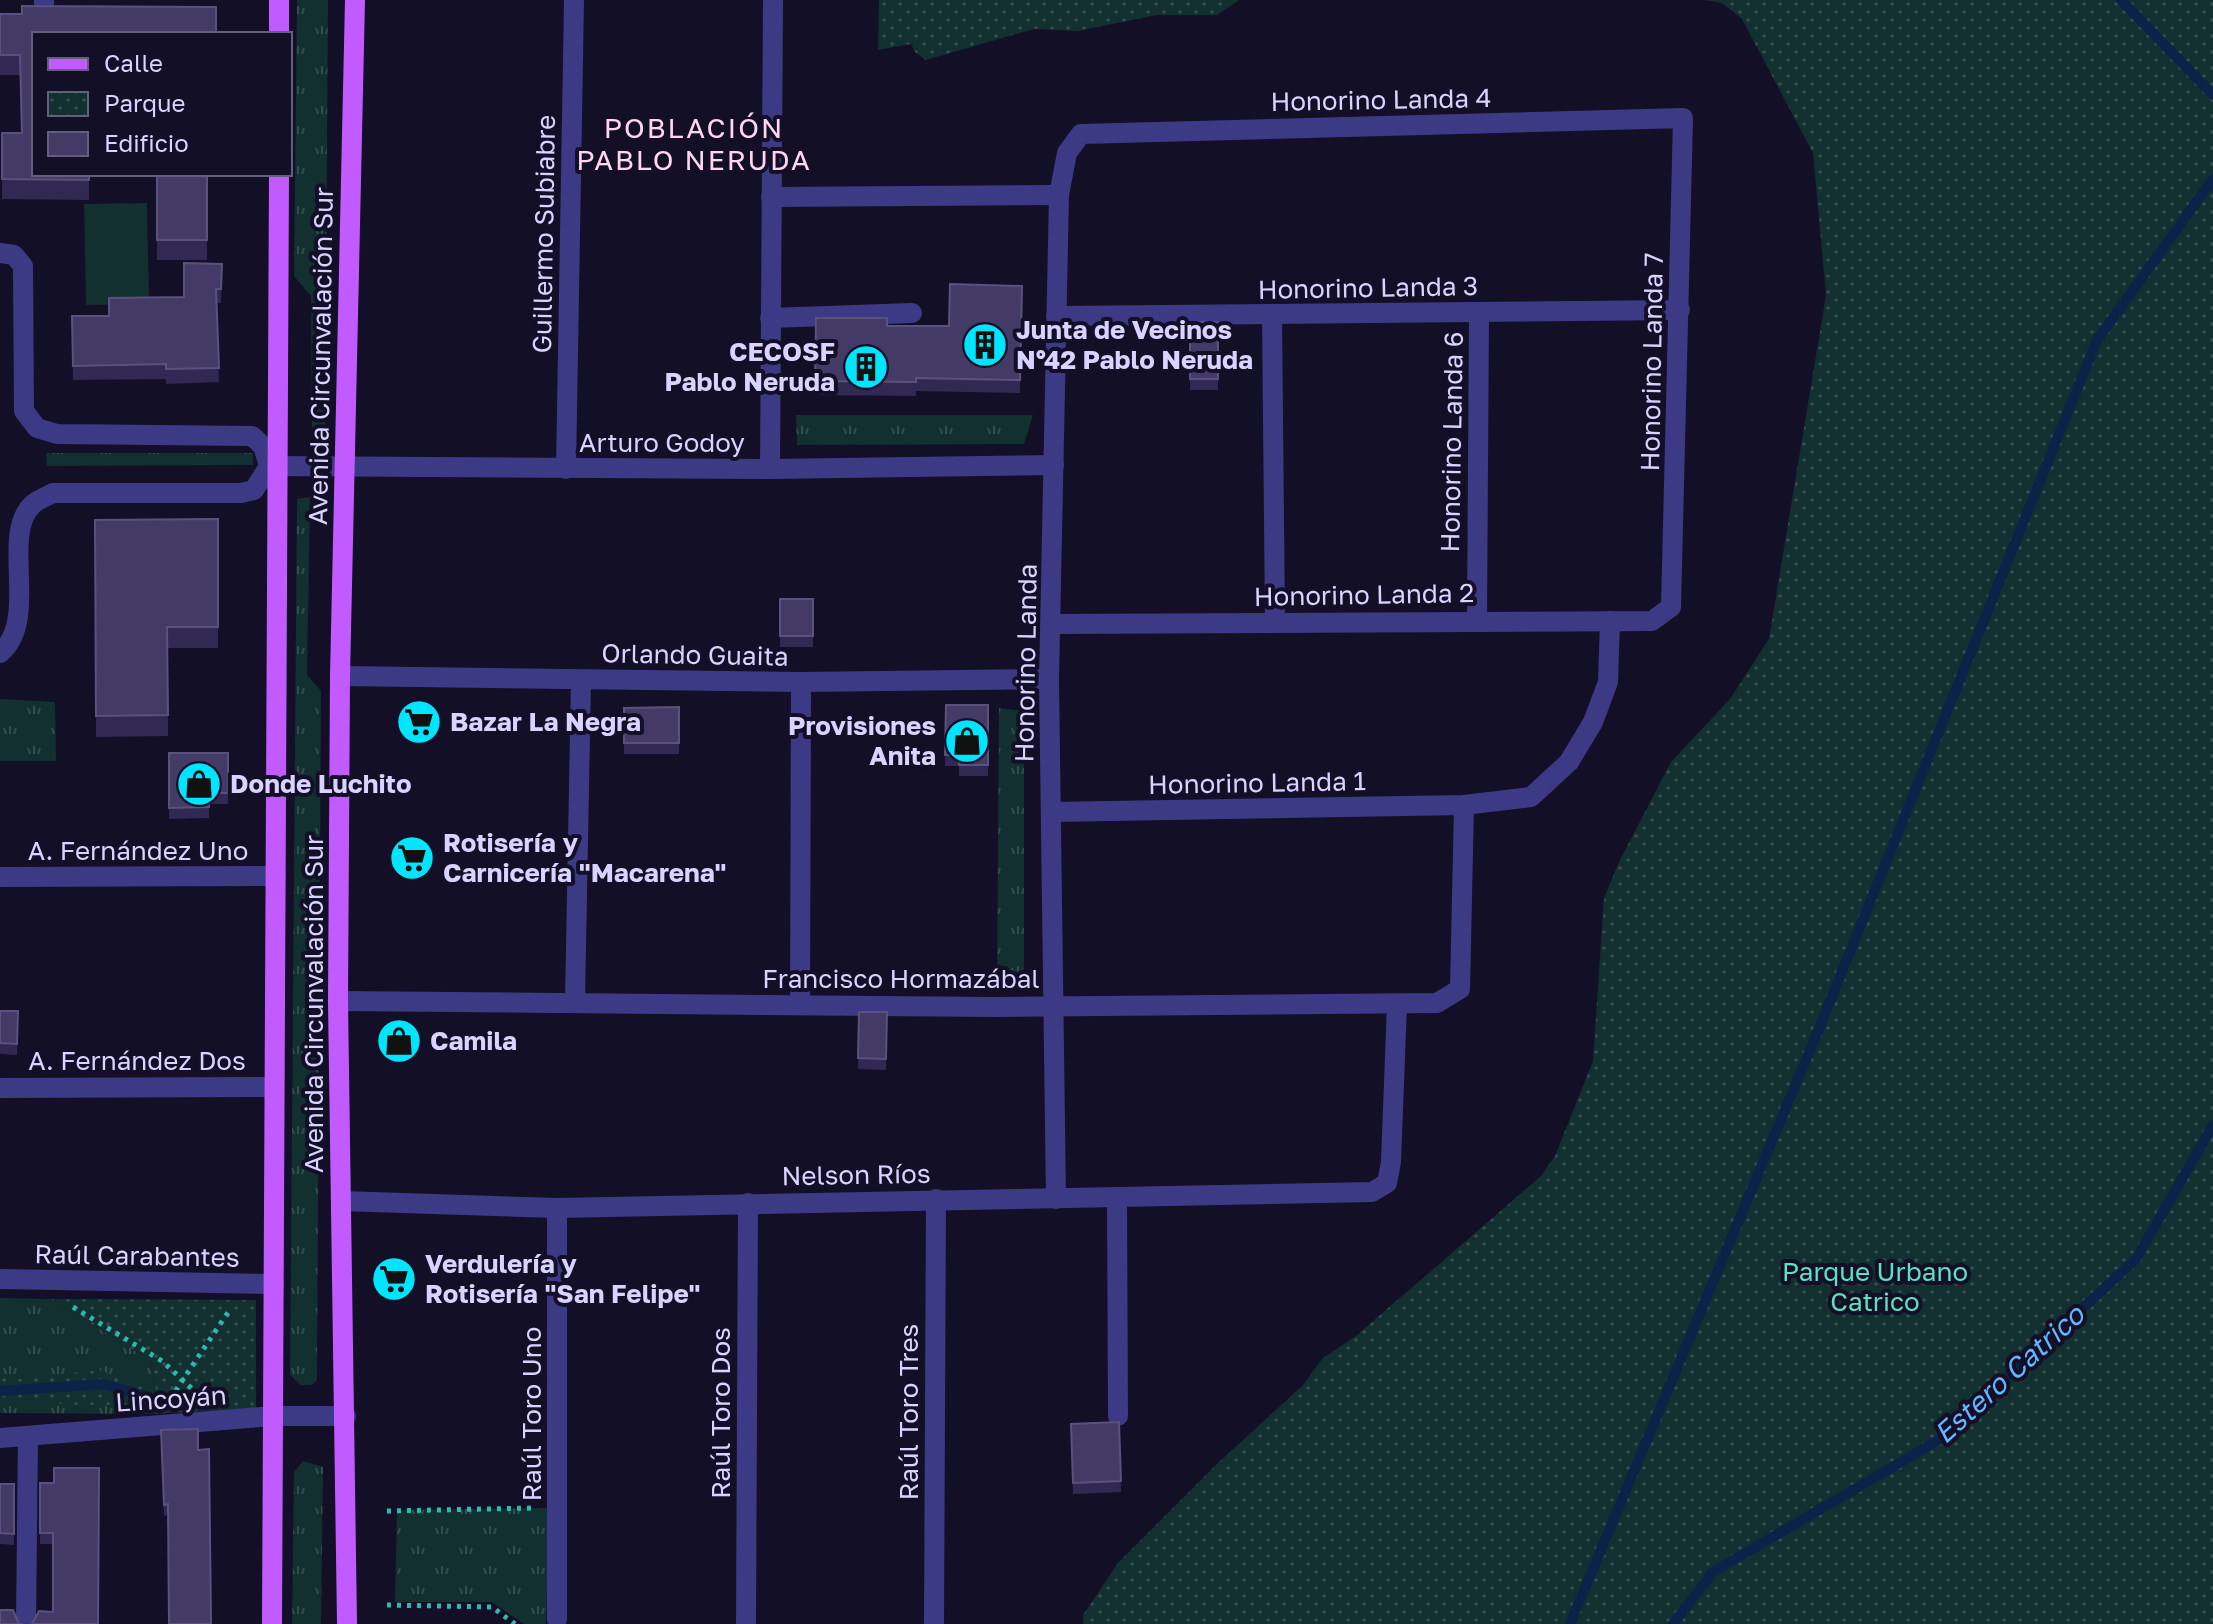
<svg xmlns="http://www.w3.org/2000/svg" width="2213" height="1624" font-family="'Golos Text',sans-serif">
	<defs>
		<pattern id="grass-tufts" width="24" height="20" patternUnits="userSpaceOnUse" patternTransform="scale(2)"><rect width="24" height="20" fill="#12302f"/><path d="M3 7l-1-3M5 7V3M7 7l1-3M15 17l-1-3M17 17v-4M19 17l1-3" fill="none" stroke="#344d4e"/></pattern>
		<pattern id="park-dots" width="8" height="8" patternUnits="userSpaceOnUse" patternTransform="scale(2)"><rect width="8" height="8" fill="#12302f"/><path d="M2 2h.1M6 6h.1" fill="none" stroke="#344d4e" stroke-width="1.8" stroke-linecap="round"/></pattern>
	</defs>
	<rect width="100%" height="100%" fill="#130f26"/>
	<!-- grass -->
	<g fill="url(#grass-tufts)">
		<path d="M297 0H328L325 438 312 439 311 296 294 276Z"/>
		<path d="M796 415H1033L1024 444 797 445Z"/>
		<path d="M46 453H253V465L47 466Z"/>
		<path d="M310 497 307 675 321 691 317 1380 312 1385H301L290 1375 297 499Z"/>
		<path d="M0 699 55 702 56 761H0Z"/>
		<path d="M999 708 1024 711V968L1015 983H997Z"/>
		<path d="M0 1298 51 1299 150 1360 156 1391 149 1414 0 1413Z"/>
		<path d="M303 1461 323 1467 321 1624H292L294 1472Z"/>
		<path d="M550 1508 546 1624H524L492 1602H395L397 1510Z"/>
	</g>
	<!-- park -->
	<g fill="url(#park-dots)">
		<path d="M879 0H1239L1217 15H1157L1078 31 1034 29 926 60 915 52 911 44 878 50Z"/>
		<path d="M1704 0H2213V1624H1083V1615L1118 1563 1218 1463 1303 1385 1322 1359 1357 1335 1541 1176 1555 1156 1593 1061 1604 898 1619 862 1671 762 1730 699 1769 639 1826 295 1813 153 1742 19 1722 3Z"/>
		<path d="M51 1299 256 1300V1408L149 1414 151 1405H76L0 1398V1377L18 1379 100 1370 156 1391 150 1360Z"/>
	</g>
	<!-- pitch -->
	<path fill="#12302f" d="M147 203 149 304 86 305 84 204Z"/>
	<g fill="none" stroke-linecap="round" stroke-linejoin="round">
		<!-- stream -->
		<g stroke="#0c2248" stroke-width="10">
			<path d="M2121 0 2213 95"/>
			<path d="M0 1391 103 1384 152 1398"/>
			<path d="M1570 1624 1818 1031 2097 340 2213 179"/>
			<path d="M1673 1624 1713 1572 1942 1438 2136 1259 2213 1125"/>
		</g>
		<!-- path -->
		<g stroke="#2fb8b0" stroke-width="5" stroke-dasharray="4 6" stroke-linecap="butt">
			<path d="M73 1307 162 1361 199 1395"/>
			<path d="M170 1399 231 1308"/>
			<path d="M387 1511 534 1508"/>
			<path d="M387 1605 492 1607 515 1624"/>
		</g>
		<!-- minor -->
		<g stroke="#3d3a85" stroke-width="20">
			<path d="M44 3V0"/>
			<path d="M771 197 1059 195"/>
			<path d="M0 253 14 255 23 266 24 411 37 428 57 434 252 436 263 446 269 466"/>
			<path d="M1272 315 1275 622"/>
			<path d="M1056 316 1680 310"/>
			<path d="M770 318 912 313"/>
			<path d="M269 466 770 469 1054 465"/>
			<path d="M566 469 574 0"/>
			<path d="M770 469 773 0"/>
			<path d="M1477 620 1479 312"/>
			<path d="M1053 624 1652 621 1671 607 1683 118 1081 134 1067 153 1059 195 1049 679 1056 1199"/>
			<path d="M0 653C40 620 0 536 32 505 37 500 46 497 53 493H241L254 490 269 466"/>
			<path d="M340 676 801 682 1049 679"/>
			<path d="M1051 812 1464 805 1531 797 1569 762 1593 722 1608 682 1610 621"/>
			<path d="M0 877 276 876"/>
			<path d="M338 1001 994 1007 1437 1003 1460 989 1464 805"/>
			<path d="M575 1001 581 680"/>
			<path d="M800 1005 801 682"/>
			<path d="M0 1088 274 1087"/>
			<path d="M1117 1199 1118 1416"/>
			<path d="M342 1201 557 1208 1372 1192 1387 1183 1391 1162 1397 1005"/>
			<path d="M557 1208V1619"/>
			<path d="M0 1279 274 1284"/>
			<path d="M0 1438 273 1416H346"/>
			<path d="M26 1624 28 1436"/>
			<path d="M746 1624 748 1203"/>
			<path d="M934 1624 936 1199"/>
		</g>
		<!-- major -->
		<g stroke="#c25bff" stroke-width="20">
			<path d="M279 34V0"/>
			<path d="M272 1624 279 174"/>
			<path d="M347 1624 338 1001 340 676 355 0"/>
		</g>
	</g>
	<!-- wall -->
	<g fill="#312854">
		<path d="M0 14 34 34 89 174V200L2 199V133H21L20 75H0Z"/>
		<rect x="157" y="174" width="50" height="86"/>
		<path d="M222 264 221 303H216L219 382 166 384V379L73 380 72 316H109L184 297Z"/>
		<path d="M1022 286 1020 393 916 391V396L815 395 816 318 887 326H949Z"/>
		<rect x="1190" y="322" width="28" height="68"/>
		<path d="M218 519V648H168V736L96 737 95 520Z"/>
		<rect x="780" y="599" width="33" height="48"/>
		<path d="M946 705H988V776H959V766H945Z"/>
		<path d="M679 707V754H624V708Z"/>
		<path d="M169 753H228V804H209V818L169 819Z"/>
		<path d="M0 1011H18L17 1055 0 1054Z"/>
		<path d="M859 1012H887L886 1070 858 1069Z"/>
		<path d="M1119 1422 1121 1492 1073 1494 1071 1424Z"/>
		<path d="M198 1429 168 1515 164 1516 161 1430Z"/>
		<path d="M40 1483 98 1624 53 1612V1544H40Z"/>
		<path d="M0 1484H14V1545L0 1544Z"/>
	</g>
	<!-- building -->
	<g fill="#433a66" stroke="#5a527e" stroke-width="2">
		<path d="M22 6 216 7V34H34V174H89V180L2 179V133H22L20 55H0V14H22Z"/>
		<rect x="157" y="174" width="50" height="66"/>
		<path d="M184 263 222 264 221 289H216L219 368 166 369V364L73 366 72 316H109V298L184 297Z"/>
		<path d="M950 284 1022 286 1020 380 916 378V382L815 381 816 318H887V326H949Z"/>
		<rect x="1190" y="322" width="28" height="57"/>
		<path d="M218 519V627H167L168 715 96 716 95 520Z"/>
		<rect x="780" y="599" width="33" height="37"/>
		<path d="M946 705H988V765H959V755H945Z"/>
		<path d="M679 707V743H624V708Z"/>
		<path d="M169 753H228V793H209V807L169 808Z"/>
		<path d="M0 1011H18L17 1044 0 1043Z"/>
		<path d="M859 1012H887L886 1059 858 1058Z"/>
		<path d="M1119 1422 1121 1481 1073 1483 1071 1424Z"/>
		<path d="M198 1429V1450L209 1449 211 1624H169L168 1504 164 1505 161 1430Z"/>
		<path d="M54 1468H99L98 1624H32L39 1611 53 1612V1533H40V1483H54Z"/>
		<path d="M0 1484H14V1534L0 1533Z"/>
		<path d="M0 1610H13L19 1624H22H0Z"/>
	</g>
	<!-- icons -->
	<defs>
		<g id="building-disc" transform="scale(2.3)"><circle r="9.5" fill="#00e5ff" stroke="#130f26"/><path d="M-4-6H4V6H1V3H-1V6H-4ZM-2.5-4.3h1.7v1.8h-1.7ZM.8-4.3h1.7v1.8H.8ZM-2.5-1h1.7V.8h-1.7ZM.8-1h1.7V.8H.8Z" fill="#111"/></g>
		<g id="supermarket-disc" transform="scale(2.3)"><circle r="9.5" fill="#00e5ff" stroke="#130f26"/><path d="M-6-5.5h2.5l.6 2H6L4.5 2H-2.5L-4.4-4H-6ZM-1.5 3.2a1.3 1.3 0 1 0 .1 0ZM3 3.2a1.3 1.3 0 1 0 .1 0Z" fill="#111"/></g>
		<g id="shop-disc" transform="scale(2.3)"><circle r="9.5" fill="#00e5ff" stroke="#130f26"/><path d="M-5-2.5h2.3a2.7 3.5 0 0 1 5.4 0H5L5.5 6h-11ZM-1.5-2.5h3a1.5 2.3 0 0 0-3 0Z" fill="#111"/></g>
	</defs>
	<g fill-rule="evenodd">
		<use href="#building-disc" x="985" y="345"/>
		<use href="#building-disc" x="866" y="367"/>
		<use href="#supermarket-disc" x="419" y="722"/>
		<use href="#shop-disc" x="967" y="741"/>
		<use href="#shop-disc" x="199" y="784"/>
		<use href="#supermarket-disc" x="412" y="858"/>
		<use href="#shop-disc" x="399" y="1041"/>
		<use href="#supermarket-disc" x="394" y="1279"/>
	</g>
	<g text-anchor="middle" stroke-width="8" stroke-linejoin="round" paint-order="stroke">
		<!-- street labels -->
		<g font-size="26" fill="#d9d4ff" stroke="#130f26">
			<text transform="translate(1381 100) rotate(-1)" y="9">Honorino Landa 4</text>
			<text transform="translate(544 234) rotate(-89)" y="9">Guillermo Subiabre</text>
			<text transform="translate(1368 288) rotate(-1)" y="9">Honorino Landa 3</text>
			<text transform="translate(321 356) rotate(-89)" y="9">Avenida Circunvalación Sur</text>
			<text transform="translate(1652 362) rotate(-89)" y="9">Honorino Landa 7</text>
			<text transform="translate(1452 442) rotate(-89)" y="9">Honorino Landa 6</text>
			<text x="662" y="452">Arturo Godoy</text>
			<text transform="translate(1364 595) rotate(-1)" y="9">Honorino Landa 2</text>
			<text transform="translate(695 655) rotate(1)" y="9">Orlando Guaita</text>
			<text transform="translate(1026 663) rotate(-89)" y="9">Honorino Landa</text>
			<text transform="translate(1257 783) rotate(-1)" y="9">Honorino Landa 1</text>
			<text x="138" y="860">A. Fernández Uno</text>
			<text x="901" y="988">Francisco Hormazábal</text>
			<text transform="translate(314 1004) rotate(-90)" y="9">Avenida Circunvalación Sur</text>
			<text x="137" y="1070">A. Fernández Dos</text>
			<text transform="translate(856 1175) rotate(-1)" y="9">Nelson Ríos</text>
			<text transform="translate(137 1256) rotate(1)" y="9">Raúl Carabantes</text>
			<text transform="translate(171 1399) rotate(-4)" y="9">Lincoyán</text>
			<text transform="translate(909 1412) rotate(-90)" y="9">Raúl Toro Tres</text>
			<text transform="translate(721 1413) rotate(-90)" y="9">Raúl Toro Dos</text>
			<text transform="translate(532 1414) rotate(-90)" y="9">Raúl Toro Uno</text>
		</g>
		<!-- poi labels -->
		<g font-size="26" font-weight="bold" fill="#d9d4ff" stroke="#130f26" text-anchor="start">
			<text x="1016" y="339">Junta de Vecinos<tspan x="1016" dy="30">N°42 Pablo Neruda</tspan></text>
			<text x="835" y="361" text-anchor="end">CECOSF<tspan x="835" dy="30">Pablo Neruda</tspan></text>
			<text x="450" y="731">Bazar La Negra</text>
			<text x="936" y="735" text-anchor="end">Provisiones<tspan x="936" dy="30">Anita</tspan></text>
			<text x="230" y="793">Donde Luchito</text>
			<text x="443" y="852">Rotisería y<tspan x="443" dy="30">Carnicería "Macarena"</tspan></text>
			<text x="430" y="1050">Camila</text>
			<text x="425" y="1273">Verdulería y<tspan x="425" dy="30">Rotisería "San Felipe"</tspan></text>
		</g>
		<!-- park labels -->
		<g font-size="26" fill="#5fe0c0" stroke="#130f26">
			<text x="1875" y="1281">Parque Urbano<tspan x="1875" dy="30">Catrico</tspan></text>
		</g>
		<!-- neighbourhood labels -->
		<g font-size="28" letter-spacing="2" fill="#ffd6f0" stroke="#130f26">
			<text x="694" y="138">POBLACIÓN<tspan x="694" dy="32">PABLO NERUDA</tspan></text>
		</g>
		<!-- water labels -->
		<g font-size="28" font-style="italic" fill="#62b6ff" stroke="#130f26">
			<text transform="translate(2009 1374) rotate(-42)" y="10">Estero Catrico</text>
		</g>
	</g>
	<!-- legend -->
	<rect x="32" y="32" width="260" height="144" fill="#130f26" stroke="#625e7d" stroke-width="2"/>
	<rect x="48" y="58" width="40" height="12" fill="#c25bff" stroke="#625e7d" stroke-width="2"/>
	<text x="104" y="72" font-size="24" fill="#d9d4ff">Calle</text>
	<rect x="48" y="92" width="40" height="24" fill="url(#park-dots)" stroke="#625e7d" stroke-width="2"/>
	<text x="104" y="112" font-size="24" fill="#d9d4ff">Parque</text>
	<rect x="48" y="132" width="40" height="24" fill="#433a66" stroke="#625e7d" stroke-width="2"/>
	<text x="104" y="152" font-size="24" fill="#d9d4ff">Edificio</text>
</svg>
